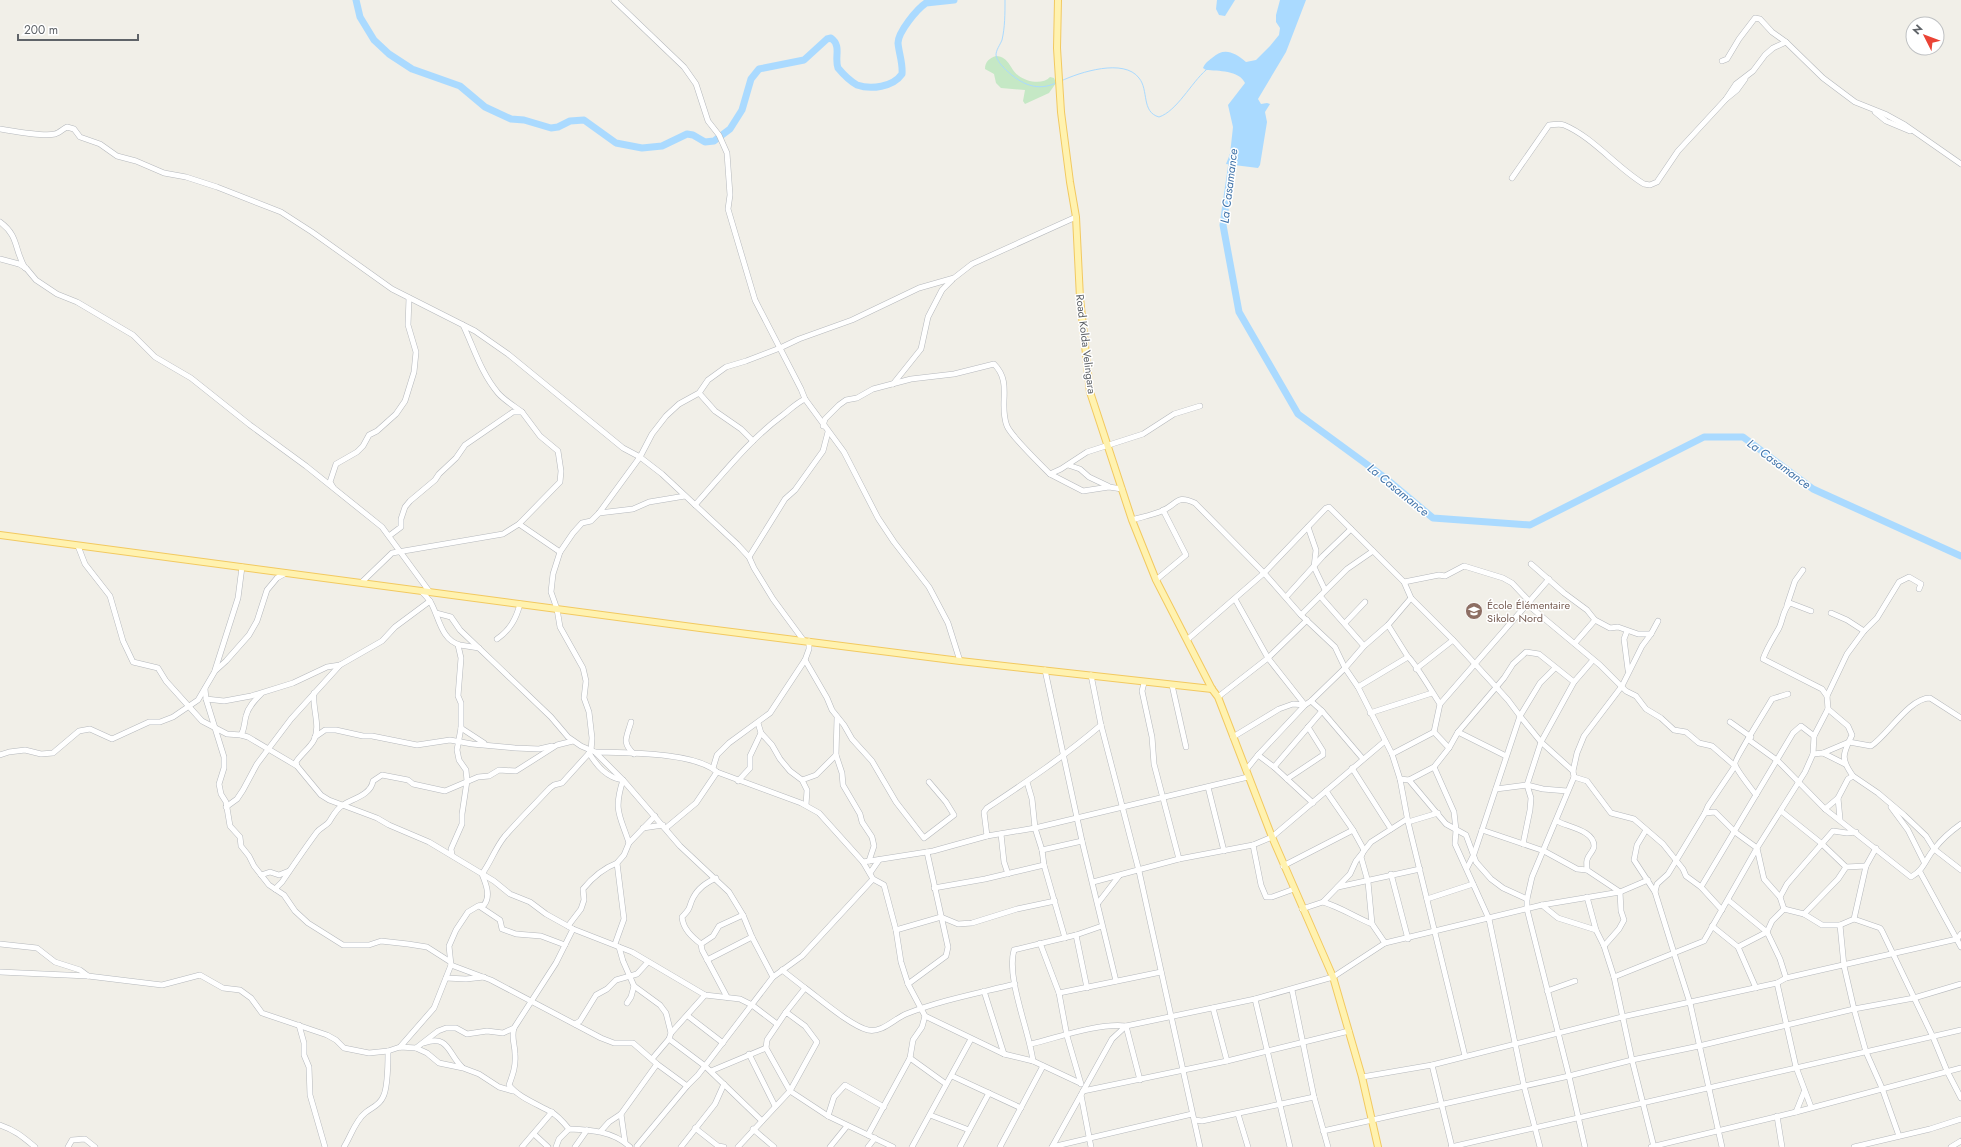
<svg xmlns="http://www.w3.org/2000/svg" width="1961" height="1147" font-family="Jost,sans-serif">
	<rect width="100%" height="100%" fill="#f1efe8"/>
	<!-- green -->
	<path fill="#c5e8c5" d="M996 56C1010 57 1009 69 1019 76 1027 82 1043 85 1050 77L1054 78 1056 83 1049 93 1025 104 1023 101 1025 90 1001 88 996 83 994 74 985 69C985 61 990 58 996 56Z"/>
	<!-- water -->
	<g fill="#aadaff">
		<path d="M1217 0H1235L1225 16 1219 15 1216 9Z"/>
		<path d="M1280 0H1306L1286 52 1258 99 1261 104 1267 103 1270 104 1265 112 1267 122 1260 165 1258 168 1226 164 1230 154 1233 127 1228 105 1245 83C1239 70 1218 71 1206 70L1203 68C1205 63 1208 61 1212 58 1224 47 1234 52 1246 62L1256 60 1270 46 1279 35 1280 28 1276 22V15Z"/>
	</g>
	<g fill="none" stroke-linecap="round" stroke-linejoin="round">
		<!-- stream -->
		<g stroke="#aadaff" stroke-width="1">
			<path d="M1005 0C1005 14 1005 27 1002 40 1000 45 996 50 996 55 997 61 1002 66 1006 70 1021 84 1037 92 1056 83"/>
			<path d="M1061 81C1080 72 1124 58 1139 78 1149 90 1141 112 1159 117 1177 111 1191 83 1206 70"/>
		</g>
		<!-- river -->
		<g stroke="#aadaff" stroke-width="7">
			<path d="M356 0 360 17 374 40 389 54 412 69 460 86 485 107 511 119 524 120 551 128 558 127 570 121 584 120 616 143 642 148 662 146 687 134 693 135 705 142 714 141 730 129 742 110 751 79 759 69 804 60 827 39 831 38C842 46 834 57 838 68 843 74 850 81 857 85 871 90 893 87 902 74 903 63 899 54 898 43 898 32 917 9 926 3L954 0"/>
			<path d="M1233 156 1223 225 1239 312 1298 414 1384 477 1433 518 1530 525 1704 437H1743L1813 489 1961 556"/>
		</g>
		<!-- minor casing -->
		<g stroke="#b5b8bc" stroke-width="6">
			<g id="minor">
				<path d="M614 0 684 67 696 84 708 121 719 135 727 153 730 195 728 209 755 300 801 389 805 399 844 452 878 518 894 542 929 587 948 623 960 661"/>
				<path d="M1722 61 1727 59 1739 39 1755 18 1760 19 1772 32 1786 42"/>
				<path d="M1726 99 1737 90 1745 79"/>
				<path d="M1875 112 1886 121 1910 131"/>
				<path d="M0 129C13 131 43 137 55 134 59 133 63 129 67 127L74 129 80 137 100 144 117 156 136 161 164 173 186 177 217 187 281 212 312 232 392 289 475 331 508 354 623 448 640 457 662 474 737 544 749 557 754 568 773 599 804 641"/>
				<path d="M1512 178 1549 125C1554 125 1559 123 1564 125 1593 137 1617 168 1644 184L1650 185 1657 182 1678 151 1726 99 1736 84 1753 71 1765 55 1773 48 1786 42 1823 78 1855 102 1885 114 1905 125 1961 164"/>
				<path d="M0 222C19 236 14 249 25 268"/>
				<path d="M0 259 19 264 26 268 36 280 57 294 77 302 133 335 155 357 191 378 250 425 306 466 382 527 429 591"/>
				<path d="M463 325C474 348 481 373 498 393 504 400 514 406 522 412"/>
				<path d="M893 384 921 349 928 317 942 290 952 280"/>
				<path d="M699 393 715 411 741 429 753 441"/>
				<path d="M823 426 825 419 839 405 846 400 857 398 873 389 911 379 954 374 994 364C1013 383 998 404 1007 426 1011 436 1041 465 1050 474L1061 469 1087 452 1143 434 1174 414 1200 406"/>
				<path d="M1068 465 1080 469 1089 477 1108 486"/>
				<path d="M1050 474 1083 491 1109 487 1122 489"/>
				<path d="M333 487 330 482 336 464 357 452 363 446 369 435 377 431 396 414 405 401 414 372 416 352 408 325 409 298"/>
				<path d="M695 505C723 474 749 440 783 415 791 409 795 404 805 399"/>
				<path d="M599 513 633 509 649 502 685 496"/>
				<path d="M1132 520C1142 517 1152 515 1162 511 1178 504 1176 494 1195 503L1264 573 1301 615 1335 647 1345 668 1358 687 1392 754 1400 779 1408 822 1465 1056"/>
				<path d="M1308 527 1316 550 1314 567 1325 590"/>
				<path d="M389 536 401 527V519L405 507 410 501 435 480 439 474 456 458 465 445 513 412H522L540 436 558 451 561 471 560 482 519 524"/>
				<path d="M78 546 85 564 110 596 123 641 133 662 158 668 166 681 202 721 227 734 241 735 248 737 297 766 321 795 329 800 377 818 389 825 429 842 494 881 510 894 530 902 546 914 573 929 632 952 705 995 740 999 752 1005 777 1024"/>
				<path d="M749 557 785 499 795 490 823 451 828 432"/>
				<path d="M1531 564 1564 593 1587 610 1595 620 1610 628 1618 627 1638 634H1651"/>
				<path d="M1156 580 1186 555 1163 510"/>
				<path d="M362 582 392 553 503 534 519 524 560 552"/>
				<path d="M1404 582 1439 575 1445 576 1464 566 1503 578 1512 583 1530 602"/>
				<path d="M421 591C424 594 428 598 431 603 439 617 441 640 460 645 466 646 473 647 479 648"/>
				<path d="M1320 596 1364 646"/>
				<path d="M1286 597 1323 556 1351 529"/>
				<path d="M1235 599 1268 658 1305 705 1258 755 1246 770"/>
				<path d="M1528 605 1600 665 1626 691 1636 696 1646 709 1661 718 1674 730 1686 732 1699 743 1712 746 1735 766 1708 806 1705 813"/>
				<path d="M1787 605 1795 581 1803 570"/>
				<path d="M1811 611 1790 603C1783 609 1783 620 1779 628 1773 639 1767 647 1763 659L1822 689 1827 696"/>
				<path d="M436 613 451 617 460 630 551 717 568 737 581 746 595 752 623 780 680 846 729 892 743 915 752 937 773 977 698 1075 687 1086 637 1146"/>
				<path d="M1831 613 1847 620 1864 631"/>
				<path d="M1301 615 1347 569 1373 551"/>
				<path d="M1345 623 1365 602"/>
				<path d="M1388 625 1408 657C1414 661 1434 695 1440 704L1434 732 1449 748"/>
				<path d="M1627 631 1624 639 1628 670"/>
				<path d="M497 639C510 630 516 619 520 604"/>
				<path d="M1188 639 1264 573 1326 508 1329 507 1404 582 1411 598 1453 640 1508 700 1520 716 1474 854 1467 868"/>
				<path d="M1575 643 1595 620"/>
				<path d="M805 660 827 698 832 710 844 725 852 739 872 761 896 802 924 838 954 815 946 802 929 782"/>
				<path d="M1555 668 1540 683 1520 716 1541 742 1573 771 1574 777 1532 877 1527 899V909L1569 1076 1585 1147"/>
				<path d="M1416 669 1453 640"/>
				<path d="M215 670 238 598 242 567"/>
				<path d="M1045 670 1082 841 1116 981"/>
				<path d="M1091 675 1101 725 1139 871 1200 1147"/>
				<path d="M1144 683 1142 691 1152 737 1154 764 1179 859"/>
				<path d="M1172 685 1186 747"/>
				<path d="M1358 687 1408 657"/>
				<path d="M205 689 206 699 224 757V768L219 784 221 794 226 802 230 826 240 837 241 846 249 856 254 866 269 885 275 889"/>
				<path d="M1218 697 1268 658 1307 620"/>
				<path d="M206 699 224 701 251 696 293 683 327 667 340 665 382 641 395 627 430 601"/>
				<path d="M1311 701 1322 711 1363 759"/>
				<path d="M1440 704 1549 579"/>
				<path d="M1828 709 1848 726 1852 735C1843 754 1840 758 1853 776"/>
				<path d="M1370 713 1432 693"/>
				<path d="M837 718 836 755 842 773 843 785 860 814 862 822 872 837 874 846 869 861"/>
				<path d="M631 722C627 737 621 742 634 754"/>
				<path d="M1730 722 1751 737"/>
				<path d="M758 723 761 733 772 745 780 759 790 771 802 780 807 790 806 805"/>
				<path d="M461 728 484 743"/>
				<path d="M1458 732 1506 756"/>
				<path d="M241 735C245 728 244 723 246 716 248 707 255 700 261 694"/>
				<path d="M315 737 325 730H336L363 736H372L417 745 450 740 472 744 515 748 539 749 552 746"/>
				<path d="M1233 737 1279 709 1293 704 1305 705 1311 701 1345 668 1364 646 1388 625 1411 598"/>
				<path d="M1749 740 1778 761 1825 809 1911 877C1925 869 1925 859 1935 848 1942 839 1951 831 1961 824"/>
				<path d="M595 752C625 753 695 752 717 772L801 803 819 813 863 862 873 879 884 885 896 930 901 962 908 984 925 1016 1004 1054 1033 1061 1080 1083"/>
				<path d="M589 753C597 766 607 778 623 780 613 811 620 815 629 843"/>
				<path d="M1823 753 1849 742 1871 746C1888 735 1909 698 1930 698L1961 718"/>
				<path d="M1392 754 1434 732"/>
				<path d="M1813 754 1823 753 1845 764"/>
				<path d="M0 755 9 752 25 750 41 754 53 753 79 731 90 729 112 739 149 722H160L173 717 198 700 215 671 226 661 249 635 257 621 267 590 277 578 286 573"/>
				<path d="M1258 755 1274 767 1313 803"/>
				<path d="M297 766 296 762C301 754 310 748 314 740 321 726 312 708 314 693"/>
				<path d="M1274 767 1322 711"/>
				<path d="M1434 767 1454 812 1456 830 1455 844 1489 919 1524 1086 1540 1147"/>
				<path d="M713 768 717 755 729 743 770 713 805 660 809 649V641"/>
				<path d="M1352 768 1391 829"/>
				<path d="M1573 771 1577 753 1584 736 1622 686 1642 646 1651 634 1658 621"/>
				<path d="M1574 777 1587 781 1611 813 1634 819 1663 844 1683 869 1686 876 1701 887 1722 910"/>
				<path d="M1287 779 1323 755V751L1308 727"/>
				<path d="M1400 779 1409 780 1434 767 1449 748 1458 732 1504 678 1513 664 1526 652 1539 654 1574 682"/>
				<path d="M802 780 816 775 836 755"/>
				<path d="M1409 780 1446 824 1466 835 1476 862 1491 879 1503 888 1527 899"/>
				<path d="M738 781 750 768V756L761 733"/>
				<path d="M1027 782 1032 799 1035 828 1042 850 1044 865 1065 938"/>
				<path d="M1208 787 1224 851"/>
				<path d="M1496 789 1527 785 1543 789 1567 791"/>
				<path d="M1326 791 1353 830 1364 850 1361 857 1368 882 1372 924 1385 943"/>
				<path d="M1756 795C1751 788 1736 770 1735 764 1734 760 1767 708 1772 699L1788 694"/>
				<path d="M1838 798 1840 819"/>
				<path d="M226 807 237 799 243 790 257 764 291 719 340 665"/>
				<path d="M1891 807 1908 830 1924 862"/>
				<path d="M1825 809 1838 798 1848 779 1853 776 1878 793 1904 815 1926 836 1934 849 1961 870"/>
				<path d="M1781 811 1821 843 1846 867"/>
				<path d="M1557 821C1567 827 1594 830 1594 846 1594 851 1588 855 1587 860 1586 863 1587 867 1587 870"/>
				<path d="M1408 822 1438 813"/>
				<path d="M643 828 663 825"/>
				<path d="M666 828 696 803 717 772"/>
				<path d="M1482 830 1544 851 1577 869 1587 870 1620 892 1621 911 1624 920 1619 929 1604 946"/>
				<path d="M1646 830 1637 845 1634 860 1655 892 1674 953 1690 1003 1722 1147"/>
				<path d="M1001 834 1004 862 1008 874"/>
				<path d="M987 836 984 812 987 808C1026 782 1065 756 1101 725"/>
				<path d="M1523 844 1530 810 1531 798 1527 785 1541 742 1574 682 1593 660"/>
				<path d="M1253 845 1261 885 1266 897H1272L1294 889"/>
				<path d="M1042 850 1082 841"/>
				<path d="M452 855 451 849 462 824V814L467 781 466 770 459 760 457 750 461 728V703L458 696 461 658 458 645"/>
				<path d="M863 862 933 851 987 836 1035 828 1248 777"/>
				<path d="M1283 866 1353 830"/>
				<path d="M1920 872 1961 947"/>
				<path d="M870 873 879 860"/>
				<path d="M482 874C491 862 495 848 505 836 519 820 535 804 550 788L554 785 562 783 591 751 592 738 589 712 584 698 586 681 583 668 560 627 557 609 551 592 553 574 560 552 573 533 582 523 591 521 599 513 640 457 652 434 666 416 679 404 699 393 708 380 726 367 746 361 780 348 799 339 852 320 919 288 954 278 972 264 1076 217"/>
				<path d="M1391 874 1408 939"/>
				<path d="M261 875 270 872 279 875 289 871"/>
				<path d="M1093 882 1179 859 1253 845 1272 837 1385 741"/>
				<path d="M1338 887 1420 869"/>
				<path d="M1701 887 1793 733 1801 726 1814 736"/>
				<path d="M934 888 985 879 1044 865"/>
				<path d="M1655 892 1657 884 1668 874 1705 813 1715 812 1735 832 1757 848 1764 879 1780 897"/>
				<path d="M1587 897 1596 930 1604 946 1614 977 1632 1060 1654 1147"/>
				<path d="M1427 899 1473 884"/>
				<path d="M1728 900 1767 932 1780 959 1786 978"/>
				<path d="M1323 902C1340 907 1355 917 1372 924"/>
				<path d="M1098 903 1119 876"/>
				<path d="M1542 905 1558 918 1596 930"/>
				<path d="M479 906 500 920 502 929 516 934 541 936 565 945"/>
				<path d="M1302 909 1323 902 1350 874 1356 861 1371 842 1407 819"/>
				<path d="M1784 909 1804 914 1822 925H1840L1854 919 1866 866 1876 848"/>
				<path d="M1804 914 1838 879 1846 867 1866 866"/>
				<path d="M1854 919 1880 928 1882 931 1933 1037 1947 1071 1961 1098"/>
				<path d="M1840 925 1844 966 1854 1009 1866 1052 1882 1088 1899 1136"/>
				<path d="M568 926 581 909 584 900 583 889C592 878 604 868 617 863"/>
				<path d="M1712 926 1738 947 1767 932 1772 921 1784 909 1780 897 1787 884 1833 831 1847 833 1856 832"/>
				<path d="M896 930 941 917 958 924 972 923 1017 909 1055 901"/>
				<path d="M1076 935 1087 988"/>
				<path d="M1040 943 1059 993 1067 1036 1081 1084"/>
				<path d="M0 944 37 948 55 962 80 970 88 976"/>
				<path d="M615 944 624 919 617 863 624 855 629 843 655 816"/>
				<path d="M701 944C692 937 683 929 682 917 692 907 688 908 693 898 698 888 706 883 716 878"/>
				<path d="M619 947 623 961 634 986 660 1005 666 1013 671 1033"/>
				<path d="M1738 947 1756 988"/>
				<path d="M707 960 752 937"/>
				<path d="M449 961 427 947 408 944 381 941 369 945H343L308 923 295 911 284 895 275 889 282 882C293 866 305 848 317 832 320 828 326 826 329 822 333 816 336 809 343 805 352 799 371 795 373 781L382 775 408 780 413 784 445 791 478 777 489 776 499 770 516 771 557 745 573 741"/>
				<path d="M451 965 491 980 601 1038 614 1043H633L657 1064 687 1086"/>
				<path d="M782 970 805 988"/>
				<path d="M0 972 88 976 162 985 200 975 223 988 240 990 251 998 262 1013 327 1035 336 1040 344 1048 369 1053 388 1051 400 1047 416 1048 438 1031 446 1028H456L467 1034 487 1031 503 1033 514 1028 556 963 573 929"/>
				<path d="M773 977 802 956 873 879"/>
				<path d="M1614 977 1704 941 1757 848 1805 772 1813 754 1814 736 1828 709 1827 696 1847 654 1864 631 1877 618 1899 582 1909 577 1921 584 1919 589"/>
				<path d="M446 978 466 979 484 977"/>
				<path d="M1777 983 1796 1067 1811 1107"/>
				<path d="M908 984 946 956 948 947 927 852"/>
				<path d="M1292 990 1314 1097 1328 1147"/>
				<path d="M984 991 1004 1054"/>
				<path d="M1547 991 1575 981"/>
				<path d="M1059 993 1161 972"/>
				<path d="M705 995 671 1033 669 1039 705 1066 762 1121"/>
				<path d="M727 997 702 950 701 944 713 936 719 926 743 915"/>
				<path d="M1255 999 1290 1147"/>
				<path d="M627 1003 631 997 634 986"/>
				<path d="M1213 1008 1227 1061"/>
				<path d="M786 1012 805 988C820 999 851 1026 868 1030 882 1033 894 1019 906 1014 941 1000 979 993 1015 984"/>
				<path d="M688 1016 723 1043"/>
				<path d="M575 1024 580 1021 596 995 607 989 616 980 637 974 648 962"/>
				<path d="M299 1025 304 1043V1055L309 1067 310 1095 325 1147"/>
				<path d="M514 1028C511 1038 515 1044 515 1054 516 1066 513 1074 509 1085 518 1097 537 1104 551 1112 557 1115 564 1123 569 1129"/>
				<path d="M424 1043C449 1034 448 1054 462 1067"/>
				<path d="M1031 1044C1060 1037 1097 1023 1126 1026L1140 1080"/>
				<path d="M400 1047 434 1008 451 965 449 946 456 930 468 912 478 906 484 905C491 896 486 884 482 874"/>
				<path d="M416 1048 427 1053 439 1063 463 1068 479 1074 499 1087 513 1091"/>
				<path d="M749 1054 775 1106"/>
				<path d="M910 1058 946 1084"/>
				<path d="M652 1059 669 1039"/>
				<path d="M1033 1061C1029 1030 1006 978 1014 950L1076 935 1102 926"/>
				<path d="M1432 1065 1452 1147"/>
				<path d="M711 1071 766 1048"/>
				<path d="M952 1076 1021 1108"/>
				<path d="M1362 1077 1432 1065 1622 1017 1777 983 1786 978 1812 972 1957 939 1961 934"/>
				<path d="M1083 1091 1227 1061 1349 1031"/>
				<path d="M1081 1095 1091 1147"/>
				<path d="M1796 1112 1804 1092"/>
				<path d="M621 1114 625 1142"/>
				<path d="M1238 1114 1248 1147"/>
				<path d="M930 1115 969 1130"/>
				<path d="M828 1116 834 1097 845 1085 884 1107"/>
				<path d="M1777 1116 1782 1147"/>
				<path d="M1195 1120 1202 1121 1314 1097"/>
				<path d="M0 1125C15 1130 23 1137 35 1147"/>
				<path d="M695 1128 718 1146 724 1147"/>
				<path d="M753 1129 774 1147"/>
				<path d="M601 1131 609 1122 621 1114 657 1064"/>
				<path d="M1323 1131 1569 1076 1632 1060 1699 1046 1854 1009 1914 998 1961 984"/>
				<path d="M535 1135 548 1147"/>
				<path d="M868 1135 910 1058 913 1040 922 1027 925 1016"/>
				<path d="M68 1147 72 1140 85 1139 95 1147"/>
				<path d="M344 1147C351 1136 355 1121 365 1113 372 1107 379 1106 383 1097 388 1088 388 1062 388 1051"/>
				<path d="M522 1147 552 1112"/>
				<path d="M556 1147 559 1139 569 1129C591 1130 613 1131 630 1147"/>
				<path d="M575 1147 587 1130"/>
				<path d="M681 1147 715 1104 724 1084"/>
				<path d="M738 1147 790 1091 817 1042 805 1026 786 1012 767 1040 766 1048 790 1091 828 1116 893 1147"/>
				<path d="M830 1147 847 1126"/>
				<path d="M868 1147 875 1138"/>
				<path d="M912 1147 971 1039"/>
				<path d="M960 1147 989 1093"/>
				<path d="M1000 1147 1043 1066"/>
				<path d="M1052 1147 1112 1039 1126 1026 1255 999 1333 977 1385 943 1542 905 1620 892 1648 880"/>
				<path d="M1052 1147 1192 1114"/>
				<path d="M1451 1147 1961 1030"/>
				<path d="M1651 1147 1796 1112 1961 1068"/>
				<path d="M1854 1147 1930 1129 1961 1119"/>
				<path d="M1951 1147 1961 1141"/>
			</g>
		</g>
		<!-- major casing -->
		<g stroke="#f2c960" stroke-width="8">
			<g id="major">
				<path d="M1058 0 1057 48 1061 112 1070 182 1076 217 1080 298 1090 392 1132 520 1156 580 1212 689 1218 697 1272 837 1333 977 1362 1077 1378 1147"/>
				<path d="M0 535 700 628 960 661 1212 689"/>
			</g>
		</g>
		<!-- minor -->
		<use href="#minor" stroke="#fff" stroke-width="5"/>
		<!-- major -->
		<use href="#major" stroke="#fff2af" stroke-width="6"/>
	</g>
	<!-- icons -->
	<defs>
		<g id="school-disc" transform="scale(0.9)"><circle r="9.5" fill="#8d6e63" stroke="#fff"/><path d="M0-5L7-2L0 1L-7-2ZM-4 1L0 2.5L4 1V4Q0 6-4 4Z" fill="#fff"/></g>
	</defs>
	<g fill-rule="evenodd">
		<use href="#school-disc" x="1474" y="611"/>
	</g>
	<g text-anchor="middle" stroke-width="3" stroke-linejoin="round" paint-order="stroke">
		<!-- street labels -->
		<g font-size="11" fill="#5f6368" stroke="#fff">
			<text transform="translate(1086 344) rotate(83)" y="4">Road Kolda Velingara</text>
		</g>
		<!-- education labels -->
		<g font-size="11" fill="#785e54" stroke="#fff" text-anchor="start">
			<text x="1487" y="609">École Élémentaire<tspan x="1487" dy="13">Sikolo Nord</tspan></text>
		</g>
		<!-- water labels -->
		<g font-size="12" font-style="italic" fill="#4174aa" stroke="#fff">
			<text transform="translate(1229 186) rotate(-83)" y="4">La Casamance</text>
			<text transform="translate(1779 464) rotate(36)" y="4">La Casamance</text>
			<text transform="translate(1398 490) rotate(39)" y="4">La Casamance</text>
		</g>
	</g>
	<!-- north arrow -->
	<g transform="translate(1925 36) rotate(312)"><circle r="19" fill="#ffffff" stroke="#bfc1c3"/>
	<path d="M0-3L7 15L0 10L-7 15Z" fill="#ea4335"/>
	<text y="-6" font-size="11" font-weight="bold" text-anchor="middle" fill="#5f6368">N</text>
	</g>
	<!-- scale -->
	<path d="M18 34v6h120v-6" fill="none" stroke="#5f6368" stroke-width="2"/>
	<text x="24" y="34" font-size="12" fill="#5f6368" stroke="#ffffff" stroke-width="3" paint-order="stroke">200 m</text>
</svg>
